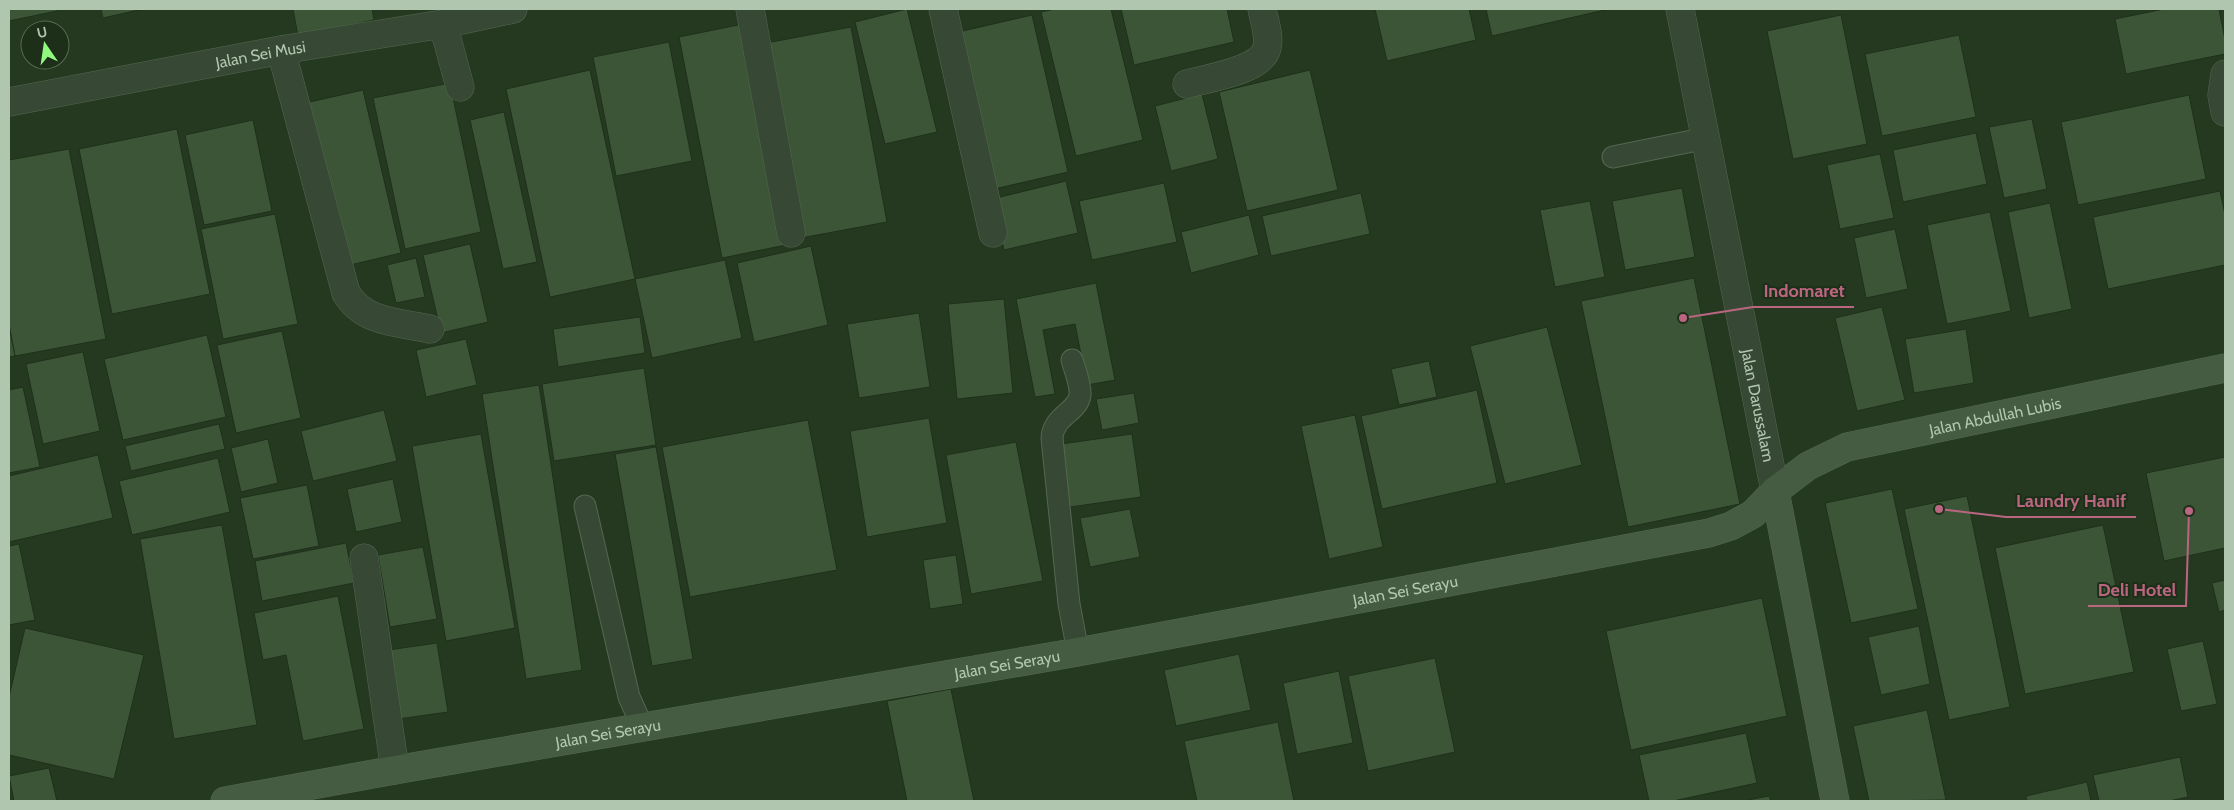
<svg xmlns="http://www.w3.org/2000/svg" width="2234" height="810" font-family="Cabin,sans-serif">
	<rect width="100%" height="100%" fill="#253920"/>
	<!-- building -->
	<g fill="#3c5537" stroke="#1f301b">
		<path d="M9 9H57V11L9 21Z"/>
		<path d="M101 9H143L103 18Z"/>
		<path d="M293 9H372L374 20 298 36Z"/>
		<path d="M907 9 937 132 885 144 855 22Z"/>
		<path d="M1055 9H1111L1143 140 1076 156 1041 12Z"/>
		<path d="M1121 9H1227L1234 42 1134 65Z"/>
		<path d="M1375 9H1469L1476 40 1387 61Z"/>
		<path d="M1486 9H1609L1492 36Z"/>
		<path d="M2164 9H2219L2225 40V54L2126 74 2115 19Z"/>
		<path d="M1032 15 1068 172 990 190 954 33Z"/>
		<path d="M1841 15 1867 144 1793 159 1767 31Z"/>
		<path d="M743 24 786 245 722 258 679 37Z"/>
		<path d="M851 27 887 222 801 238 766 43Z"/>
		<path d="M1959 35 1976 117 1882 136 1865 54Z"/>
		<path d="M669 42 692 161 616 176 593 57Z"/>
		<path d="M590 70 635 279 550 297 506 89Z"/>
		<path d="M1310 70 1338 190 1247 211 1219 92Z"/>
		<path d="M450 83 481 232 405 249 373 98Z"/>
		<path d="M363 90 401 253 342 267 305 103Z"/>
		<path d="M1202 94 1218 159 1171 171 1155 106Z"/>
		<path d="M2189 95 2206 179 2078 205 2061 122Z"/>
		<path d="M504 112 537 262 503 269 470 120Z"/>
		<path d="M2032 119 2047 189 2004 198 1989 127Z"/>
		<path d="M253 120 272 211 204 225 185 135Z"/>
		<path d="M177 129 210 294 112 314 79 149Z"/>
		<path d="M1976 133 1987 184 1903 202 1893 150Z"/>
		<path d="M69 149 106 339 15 356 9 324V160Z"/>
		<path d="M1880 154 1894 218 1840 229 1827 165Z"/>
		<path d="M1066 181 1078 233 1004 250 992 199Z"/>
		<path d="M1164 183 1177 242 1092 260 1079 201Z"/>
		<path d="M1682 188 1695 257 1625 270 1612 201Z"/>
		<path d="M2220 191 2225 215V265L2108 289 2093 217Z"/>
		<path d="M1361 193 1370 234 1271 256 1262 216Z"/>
		<path d="M1590 201 1605 277 1555 287 1540 210Z"/>
		<path d="M2050 203 2072 309 2029 318 2008 212Z"/>
		<path d="M1990 212 2011 311 1947 324 1927 225Z"/>
		<path d="M275 214 298 324 223 339 201 229Z"/>
		<path d="M1249 215 1259 255 1191 273 1181 232Z"/>
		<path d="M1895 229 1908 289 1866 298 1854 238Z"/>
		<path d="M470 244 488 322 441 333 423 255Z"/>
		<path d="M811 246 828 325 754 342 737 263Z"/>
		<path d="M416 258 425 297 396 303 387 265Z"/>
		<path d="M725 260 742 338 652 358 635 279Z"/>
		<path d="M1694 278 1740 504 1628 527 1581 301Z"/>
		<path d="M1096 283 1115 380 1087 385 1075 324 1043 330 1055 394 1035 397 1016 299Z"/>
		<path d="M1004 299 1013 393 957 399 948 304Z"/>
		<path d="M1882 307 1905 400 1857 411 1835 318Z"/>
		<path d="M919 313 930 387 859 398 847 324Z"/>
		<path d="M640 317 645 353 558 367 553 329Z"/>
		<path d="M9 327 15 356 9 357Z"/>
		<path d="M1547 327 1582 465 1505 484 1470 346Z"/>
		<path d="M1966 329 1974 383 1914 393 1905 339Z"/>
		<path d="M282 331 301 418 236 433 217 345Z"/>
		<path d="M207 335 226 417 123 440 104 359Z"/>
		<path d="M466 339 477 385 426 397 416 350Z"/>
		<path d="M83 352 100 431 43 444 26 364Z"/>
		<path d="M1429 361 1437 397 1399 405 1391 369Z"/>
		<path d="M644 368 656 445 554 461 542 384Z"/>
		<path d="M539 385 582 670 526 679 482 394Z"/>
		<path d="M23 387 40 467 9 473V390Z"/>
		<path d="M1477 390 1497 483 1382 509 1361 416Z"/>
		<path d="M1134 393 1139 423 1102 430 1096 399Z"/>
		<path d="M384 410 397 461 313 481 301 431Z"/>
		<path d="M1355 415 1383 547 1329 559 1301 426Z"/>
		<path d="M929 418 947 523 867 537 850 431Z"/>
		<path d="M808 420 837 570 690 597 662 447Z"/>
		<path d="M219 424 225 449 131 471 125 446Z"/>
		<path d="M481 434 515 628 446 641 412 446Z"/>
		<path d="M1132 434 1141 497 1070 507 1061 444Z"/>
		<path d="M268 439 278 483 241 492 231 448Z"/>
		<path d="M1016 442 1043 581 971 594 946 455Z"/>
		<path d="M656 447 693 659 652 666 615 454Z"/>
		<path d="M98 455 113 518 9 542V476Z"/>
		<path d="M2225 457V548L2164 561 2146 473Z"/>
		<path d="M218 458 230 512 132 535 119 481Z"/>
		<path d="M393 479 402 522 356 532 347 489Z"/>
		<path d="M307 485 319 546 253 559 240 498Z"/>
		<path d="M1892 489 1918 609 1851 623 1825 503Z"/>
		<path d="M1967 496 2010 707 1949 720 1904 509Z"/>
		<path d="M1130 509 1140 557 1090 567 1080 518Z"/>
		<path d="M222 525 257 725 174 739 140 539Z"/>
		<path d="M2103 525 2134 672 2025 694 1995 548Z"/>
		<path d="M346 543 354 583 262 601 255 561Z"/>
		<path d="M19 544 35 620 9 625V546Z"/>
		<path d="M423 547 437 619 390 627 378 555Z"/>
		<path d="M956 555 963 604 930 609 923 560Z"/>
		<path d="M2225 580V610L2219 612 2212 583Z"/>
		<path d="M338 596 364 729 303 741 286 655 263 660 254 613Z"/>
		<path d="M1762 598 1787 716 1631 750 1606 631Z"/>
		<path d="M1919 626 1930 684 1881 695 1868 637Z"/>
		<path d="M25 628 144 655 114 779 9 755V697Z"/>
		<path d="M2203 641 2217 704 2181 711 2167 649Z"/>
		<path d="M437 643 448 712 398 719 388 650Z"/>
		<path d="M1239 654 1251 710 1176 726 1164 670Z"/>
		<path d="M1435 658 1455 752 1368 771 1348 676Z"/>
		<path d="M1339 671 1353 743 1297 754 1283 683Z"/>
		<path d="M951 689 974 801H907L887 701Z"/>
		<path d="M1927 710 1946 800 1869 801 1853 726Z"/>
		<path d="M1278 722 1294 801H1197L1184 741Z"/>
		<path d="M1746 733 1757 783 1673 801H1649L1639 755Z"/>
		<path d="M2180 757 2188 797 2169 801H2099L2093 775Z"/>
		<path d="M49 768 57 801H14L9 776Z"/>
		<path d="M2087 782 2091 801H2027L2026 796Z"/>
		<path d="M1769 796 1771 801H1743Z"/>
	</g>
	<g fill="none" stroke-linecap="round" stroke-linejoin="round">
		<!-- lane casing -->
		<g stroke="#556751" stroke-width="23">
			<g id="lane">
				<path d="M1613 157 1707 138"/>
				<path d="M1072 360C1075 370 1081 385 1080 395 1078 412 1053 416 1052 438L1069 604 1078 652"/>
				<path d="M585 506 629 697 643 728"/>
			</g>
		</g>
		<!-- street casing -->
		<g stroke="#556751" stroke-width="29">
			<g id="street">
				<path d="M750 9 791 233"/>
				<path d="M943 9 993 233"/>
				<path id="s1" d="M1680 9 1775 491"/>
				<path d="M443 24 460 87"/>
				<path d="M281 50 346 293C364 323 398 322 430 329"/>
				<path d="M2225 74 2222 95 2225 112"/>
				<path d="M1187 84C1208 78 1261 71 1267 48 1270 36 1264 20 1262 9"/>
				<path id="s2" d="M9 102 281 50 443 24 513 9"/>
				<path d="M364 558 395 770"/>
			</g>
		</g>
		<!-- secondary casing -->
		<g stroke="#556751" stroke-width="29">
			<g id="secondary">
				<path d="M1775 491 1835 801"/>
				<path id="s3" d="M225 801 395 770 1078 652 1709 533 1731 526 1753 514 1775 491 1808 466 1847 447 2225 368"/>
			</g>
		</g>
		<!-- lane -->
		<use href="#lane" stroke="#374934" stroke-width="21"/>
		<!-- street -->
		<use href="#street" stroke="#374934" stroke-width="28"/>
		<!-- secondary -->
		<use href="#secondary" stroke="#455c42" stroke-width="28"/>
	</g>
	<g text-anchor="middle" stroke-width="4" stroke-linejoin="round" paint-order="stroke">
		<!-- street labels -->
		<g font-size="16" fill="#b1c6ae" stroke="#1d2e19">
			<text dy="6" stroke="none"><textPath href="#s2" startOffset="256">Jalan Sei Musi</textPath></text>
			<text dy="6" stroke="none"><textPath href="#s1" startOffset="404">Jalan Darussalam</textPath></text>
			<text dy="6" stroke="none"><textPath href="#s3" startOffset="1824">Jalan Abdullah Lubis</textPath></text>
			<text dy="6" stroke="none"><textPath href="#s3" startOffset="1199">Jalan Sei Serayu</textPath></text>
			<text dy="6" stroke="none"><textPath href="#s3" startOffset="794">Jalan Sei Serayu</textPath></text>
			<text dy="6" stroke="none"><textPath href="#s3" startOffset="389">Jalan Sei Serayu</textPath></text>
		</g>
	</g>
	<!-- callouts -->
	<path fill="none" stroke="#ba6680" stroke-width="2" d="M1683 318L1753 307H1854M1939 509L2006 517H2136M2189 511L2186 606H2088"/>
	<g fill="#ba6680" stroke="#1d2e19" stroke-width="2">
		<circle cx="1683" cy="318" r="5"/>
		<circle cx="1939" cy="509" r="5"/>
		<circle cx="2189" cy="511" r="5"/>
	</g>
	<g font-size="18" text-anchor="middle" font-weight="bold" fill="#ba6680" stroke="#1d2e19" stroke-width="4" stroke-linejoin="round" paint-order="stroke">
		<text x="1804" y="297">Indomaret</text>
		<text x="2071" y="507">Laundry Hanif</text>
		<text x="2137" y="596">Deli Hotel</text>
	</g>
	<!-- border -->
	<rect width="2234" height="810" fill="none" stroke="#b1c6ae" stroke-width="20"/>
	<!-- north arrow -->
	<g transform="translate(45 45) rotate(347)"><circle r="24" fill="#1d2e19" stroke="#586b55"/>
	<path d="M0-4L9 19L0 12L-9 19Z" fill="#90fa7f"/>
	<text y="-8" font-size="14" font-weight="bold" text-anchor="middle" fill="#b1c6ae">U</text>
	</g>
</svg>
